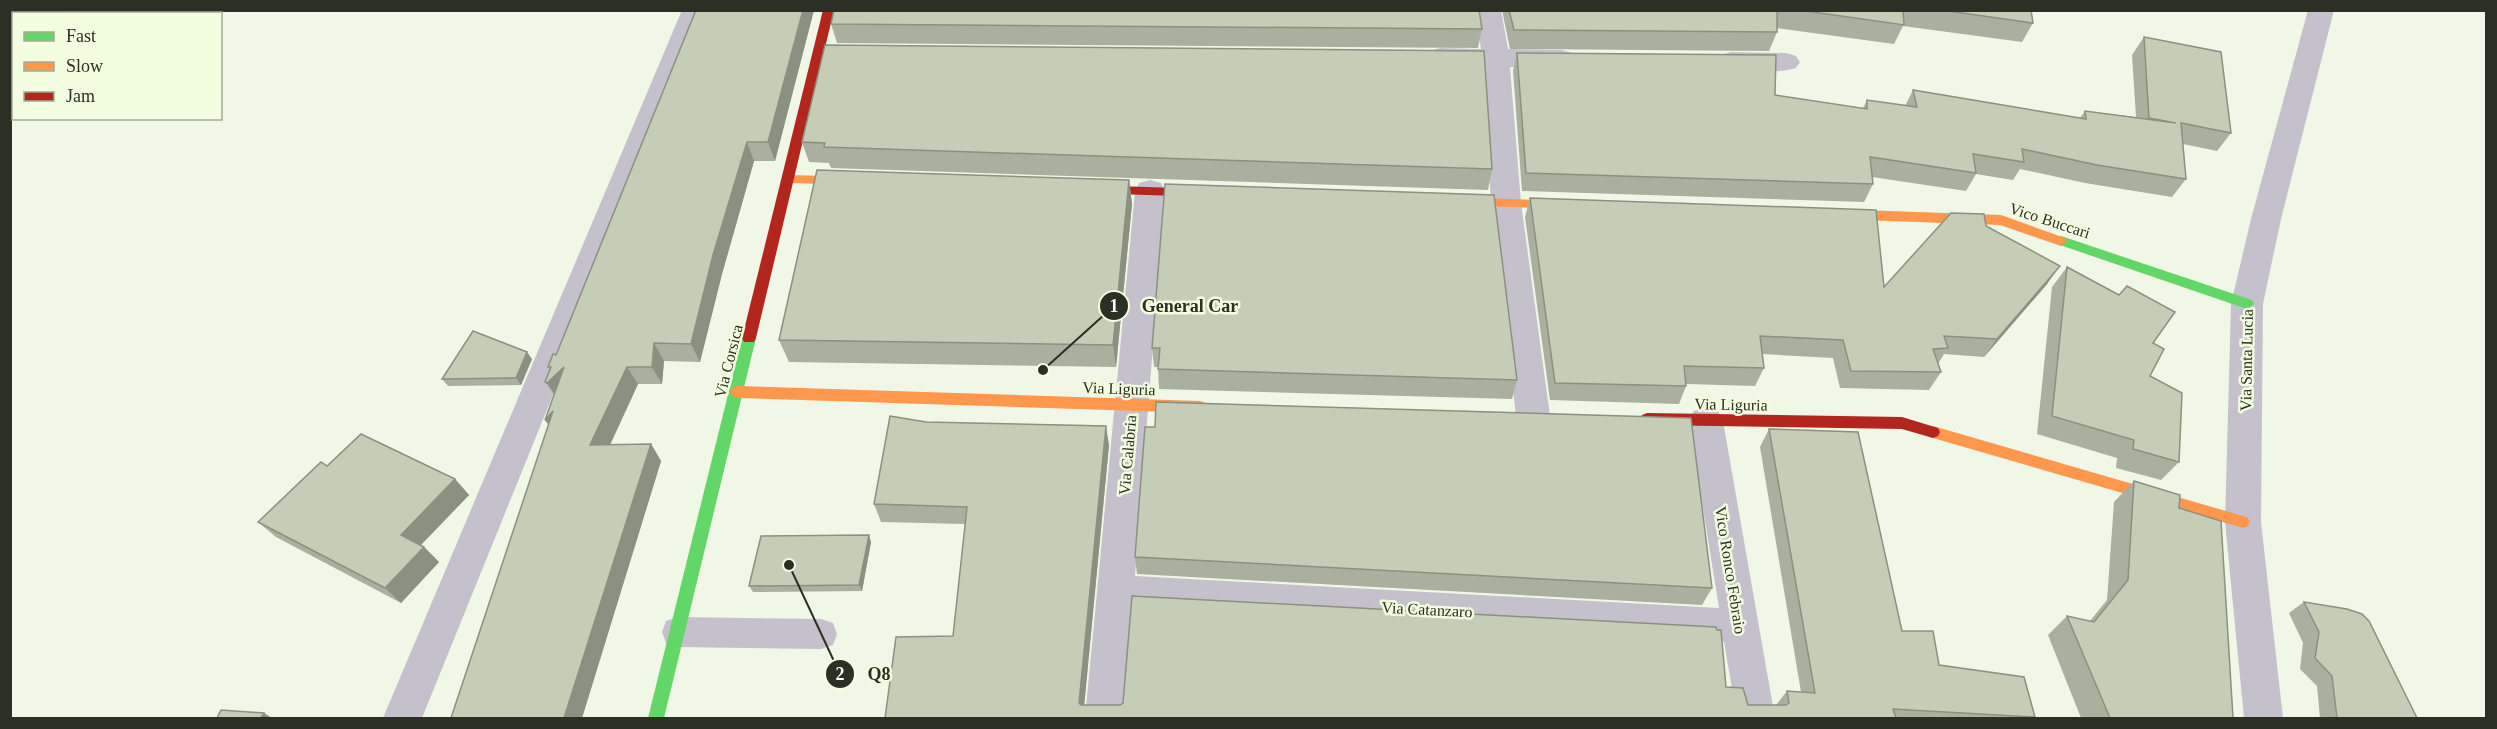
<svg xmlns="http://www.w3.org/2000/svg" width="2497" height="729" font-family="Georgia,serif">
	<rect width="100%" height="100%" fill="#f1f7e6"/>
	<g fill="none" stroke-linecap="round" stroke-linejoin="round">
		<!-- lane -->
		<path fill="#c5c1cc" fill-rule="evenodd" d="M678 617 821 619 833 623 837 634 833 645 821 649 678 647 666 643 662 632 666 621Z"/>
		<!-- street -->
		<g fill="#c5c1cc" fill-rule="evenodd">
			<path d="M682 10H709L422 718H383Z"/>
			<path d="M1475 10H1501L1508 49 1562 50 1572 53 1576 59 1572 65 1562 68 1510 67 1521 203 1550 416 1545 426 1533 430 1521 426 1516 416 1491 203 1483 67 1440 66 1430 63 1426 57 1430 51 1440 48 1481 49Z"/>
			<path d="M2308 10H2334L2281 219 2263 304 2261 522 2283 718H2244L2225 522 2231 304 2251 219Z"/>
			<path d="M1731 52 1786 53 1796 56 1800 62 1796 68C1775 74 1742 73 1721 67L1717 61 1721 55Z"/>
			<path d="M1150 180 1161 183 1165 191 1135 576 1719 608 1689 421 1694 411 1706 407 1718 411 1723 421 1775 718H1737L1724 642 1132 610 1123 718H1085L1135 191 1139 183Z"/>
		</g>
		<!-- fast -->
		<g fill="#63d668" fill-rule="evenodd">
			<path d="M2061 236 2252 300 2254 304 2247 309 2057 244 2055 241 2057 238Z"/>
			<path d="M749 333 754 334 756 338 664 718H648L742 338 744 334Z"/>
		</g>
		<!-- slow -->
		<g fill="#ff974d" fill-rule="evenodd">
			<path d="M790 175 860 177 866 181 860 185 790 183 784 179Z"/>
			<path d="M1451 197 1573 201 1579 205 1573 209 1451 205 1445 201Z"/>
			<path d="M1832 209 2001 215 2065 238 2067 241 2061 246 2000 225 1832 219 1826 214Z"/>
			<path d="M737 386 1200 401 1205 403 1207 407 1205 411 1200 413 737 398 732 396 730 392 732 388Z"/>
			<path d="M1933 426 2243 516 2248 518 2250 522 2248 526 2243 528 1933 438 1928 436 1926 432 1928 428Z"/>
		</g>
		<!-- jam -->
		<g fill="#b3261e" fill-rule="evenodd">
			<path d="M823 10H834L756 338 754 342H744L742 338Z"/>
			<path d="M1085 185 1208 189 1214 193 1208 197 1085 193 1079 189Z"/>
			<path d="M1647 413 1902 417 1938 428 1940 432 1938 436 1933 438 1902 429 1647 425 1642 423 1640 419 1642 415Z"/>
		</g>
	</g>
	<!-- wall -->
	<g fill="#aab09d">
		<path d="M696 10H814L775 161H754L722 274 700 362 664 361 662 384H638L610 445 651 444 661 461 582 718H451L549 425 545 420 554 395 545 382 550 371 548 367 553 354 556 355Z"/>
		<path d="M1502 10H2031L2033 23 2022 42 1903 26 1894 44 1777 28V32L1769 51 1510 49Z"/>
		<path d="M831 24 1482 29 1478 48 837 43Z"/>
		<path d="M2144 37 2231 133 2217 151 2183 144 2186 179 2172 197 2085 183 2020 169 2013 180 1976 174 1966 191 1872 177 1873 184 1864 202 1522 191 1513 71 1517 53 1775 95 1863 108 1867 100 1905 106 1913 90 2080 118 2085 111 2136 117 2132 55Z"/>
		<path d="M802 142 1492 169 1488 190 831 168 829 163 809 162Z"/>
		<path d="M1129 180 1132 204 1116 367 789 362 779 340Z"/>
		<path d="M1165 184 1517 380 1512 399 1159 389 1158 367H1154L1152 348Z"/>
		<path d="M1530 198 1884 287 1986 226 2047 284 1984 357 1944 354 1938 364 1941 372 1929 390 1840 388 1833 358 1762 354 1764 368 1755 386 1686 384V386L1679 404 1550 400 1525 217Z"/>
		<path d="M2067 267 2153 343 2150 376 2179 462 2161 480 2116 468 2117 458 2037 434 2052 287Z"/>
		<path d="M532 359 521 385 448 386 442 379Z"/>
		<path d="M926 422 1109 445 1084 705H1120L1726 687 1748 705H1776L1787 691 1801 692 1760 447 1769 429 1902 631 1939 665 2035 717 2033 718H885L953 636 965 524 881 522 874 504Z"/>
		<path d="M327 466 455 479 469 495 421 545 424 547 439 562 401 603 276 537 258 522Z"/>
		<path d="M2134 481 2179 508 2233 718H2081L2048 635 2067 616 2090 621 2107 600 2114 502Z"/>
		<path d="M871 542 862 591 753 592 749 586Z"/>
		<path d="M1135 557 1712 588 1702 605 1137 574Z"/>
		<path d="M2304 602 2417 718H2320L2317 686 2300 669 2303 643 2289 613Z"/>
	</g>
	<!-- shaded-wall -->
	<g fill="#8b9080">
		<path d="M803 10H814L775 161 768 142Z"/>
		<path d="M747 142 754 161 722 274 700 362 691 344 713 255Z"/>
		<path d="M1129 180 1132 204 1116 367 1113 345Z"/>
		<path d="M2060 266 2047 284 1984 357 1997 339Z"/>
		<path d="M654 343 664 361 662 384 652 367Z"/>
		<path d="M527 352 532 359 521 385 516 378Z"/>
		<path d="M564 367 559 401 547 383Z"/>
		<path d="M627 367 638 384 602 462 590 445Z"/>
		<path d="M553 411 557 437 545 420Z"/>
		<path d="M1106 426 1109 445 1083 718 1079 703Z"/>
		<path d="M651 444 661 461 582 718H564Z"/>
		<path d="M455 479 469 495 416 550 401 535Z"/>
		<path d="M869 535 871 542 862 591 859 585Z"/>
		<path d="M424 547 439 562 401 603 385 588Z"/>
		<path d="M264 713 272 718H261Z"/>
	</g>
	<!-- building -->
	<g fill="#c6cdb7" stroke="#8b9080" stroke-width="1.5">
		<path d="M696 10H803L768 142H747L713 255 691 344 654 343 652 367H627L590 445 651 444 564 718H451L553 411 545 420 564 367 547 383 545 382 551 367H548L553 354 556 355Z"/>
		<path d="M834 10H1479L1482 29 831 24Z"/>
		<path d="M1509 10H1777V32L1514 30Z"/>
		<path d="M1799 10H1903L1904 25Z"/>
		<path d="M1941 10H2031L2033 23Z"/>
		<path d="M2144 37 2221 52 2231 133 2181 123 2186 179 2097 165 2022 149 2024 162 1973 154 1976 173 1870 157 1873 184 1526 173 1517 53 1776 55 1775 95 1867 109V100L1917 107 1913 90 2086 119 2085 111 2176 123 2149 118Z"/>
		<path d="M825 45 1484 51 1492 169 824 147 825 143 802 142Z"/>
		<path d="M817 170 1129 180 1113 345 779 340Z"/>
		<path d="M1165 184 1494 195 1517 380 1158 369 1160 348H1152Z"/>
		<path d="M1530 198 1876 210 1884 287 1951 213 1984 214 1986 226 2060 266 1997 339 1944 336 1948 348 1933 349 1941 372 1851 371 1843 340 1760 336 1764 368 1684 366 1686 386 1555 383Z"/>
		<path d="M2067 267 2119 295 2127 286 2175 312 2153 343 2164 349 2150 376 2182 393 2179 462 2133 449 2134 440 2052 416Z"/>
		<path d="M473 331 527 352 516 378 442 379Z"/>
		<path d="M1156 402 1691 418 1712 588 1135 557 1145 427H1155Z"/>
		<path d="M890 416 926 422 1106 426 1079 703 1081 705H1120L1123 703 1132 596 1716 627 1717 630H1721L1726 687 1743 688 1748 705H1786L1789 703 1787 691 1815 693 1769 429 1858 432 1902 631H1933L1939 665 2024 677 2035 717 1893 709 1896 718H885L896 637 953 636 967 507 874 504Z"/>
		<path d="M361 434 455 479 401 535 424 547 385 588 258 522 321 462 327 466Z"/>
		<path d="M2134 481 2180 495 2179 508 2221 521 2233 718H2110L2067 616 2094 622 2128 580Z"/>
		<path d="M869 535 859 585 749 586 761 536Z"/>
		<path d="M2304 602 2347 609 2362 614 2369 621 2417 718H2337L2332 676 2315 658 2319 632Z"/>
		<path d="M221 710 264 713 261 718H217Z"/>
	</g>
	<g text-anchor="middle" stroke-width="5" stroke-linejoin="round" paint-order="stroke">
		<!-- street labels -->
		<g font-size="16" fill="#2b2f24" stroke="#f2fedf">
			<text transform="translate(2050 220) rotate(18)" y="6">Vico Buccari</text>
			<text transform="translate(2246 360) rotate(-89)" y="6">Via Santa Lucia</text>
			<text transform="translate(728 361) rotate(-76)" y="6">Via Corsica</text>
			<text transform="translate(1119 388) rotate(2)" y="6">Via Liguria</text>
			<text transform="translate(1731 404) rotate(1)" y="6">Via Liguria</text>
			<text transform="translate(1127 455) rotate(-85)" y="6">Via Calabria</text>
			<text transform="translate(1731 570) rotate(81)" y="6">Vico Ronco Febraio</text>
			<text transform="translate(1427 609) rotate(3)" y="6">Via Catanzaro</text>
		</g>
	</g>
	<!-- callouts -->
	<path fill="none" stroke="#2b2f24" stroke-width="2" d="M1043 370L1114 306M789 565L840 674"/>
	<g fill="#2b2f24" stroke="#f2fedf" stroke-width="2">
		<circle cx="1043" cy="370" r="6"/>
		<circle cx="789" cy="565" r="6"/>
		<circle cx="1114" cy="306" r="15"/>
		<circle cx="840" cy="674" r="15"/>
	</g>
	<g font-size="18" text-anchor="middle" font-weight="bold" fill="#fff">
		<text x="1114" y="312">1</text>
		<text x="840" y="680">2</text>
	</g>
	<g font-size="18" text-anchor="middle" font-weight="bold" fill="#2b2f24" stroke="#f2fedf" stroke-width="5" stroke-linejoin="round" paint-order="stroke">
		<text x="1190" y="312">General Car</text>
		<text x="879" y="680">Q8</text>
	</g>
	<!-- border -->
	<rect width="2497" height="729" fill="none" stroke="#2b2f24" stroke-width="24"/>
	<!-- legend -->
	<rect x="12" y="12" width="210" height="108" fill="#f2fedf" stroke="#a2ab94" stroke-width="1.5"/>
	<rect x="24" y="32" width="30" height="9" fill="#63d668" stroke="#a2ab94" stroke-width="1.5"/>
	<text x="66" y="42" font-size="18" fill="#2b2f24">Fast</text>
	<rect x="24" y="62" width="30" height="9" fill="#ff974d" stroke="#a2ab94" stroke-width="1.5"/>
	<text x="66" y="72" font-size="18" fill="#2b2f24">Slow</text>
	<rect x="24" y="92" width="30" height="9" fill="#b3261e" stroke="#a2ab94" stroke-width="1.5"/>
	<text x="66" y="102" font-size="18" fill="#2b2f24">Jam</text>
</svg>
